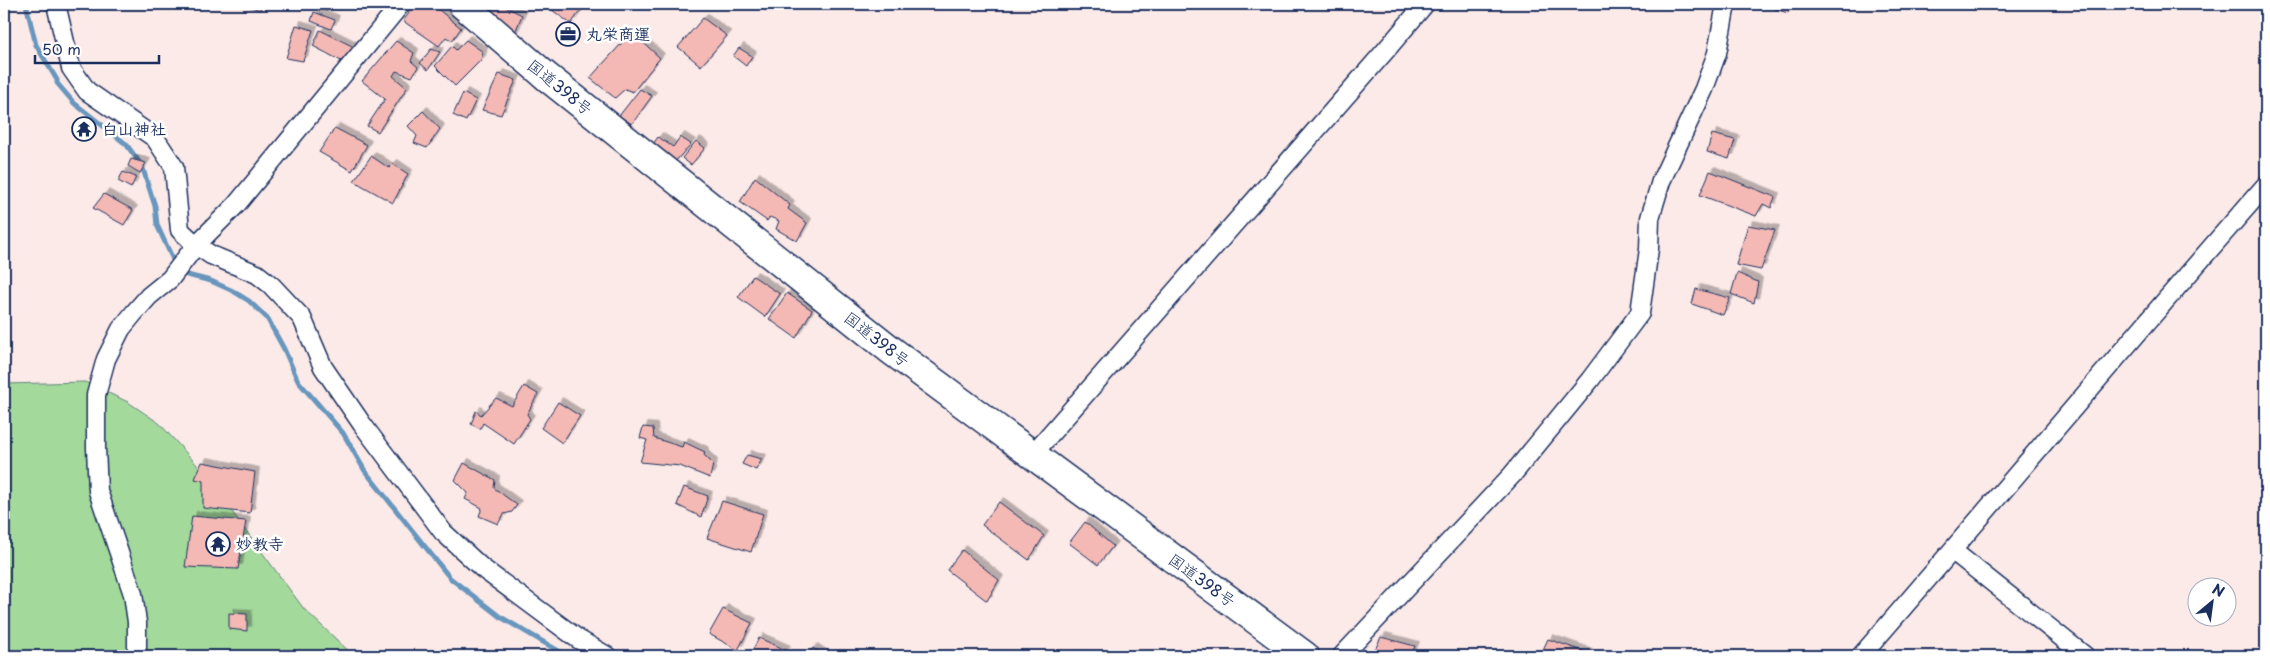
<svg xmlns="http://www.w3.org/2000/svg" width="2270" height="660" font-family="'Playpen Sans','Klee One',sans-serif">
	<defs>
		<filter id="shadow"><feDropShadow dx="4.5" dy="-4.5" stdDeviation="0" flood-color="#0004"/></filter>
	</defs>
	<rect width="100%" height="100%" fill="#fceae8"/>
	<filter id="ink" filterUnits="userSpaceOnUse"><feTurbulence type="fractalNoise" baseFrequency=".02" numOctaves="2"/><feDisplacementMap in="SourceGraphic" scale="10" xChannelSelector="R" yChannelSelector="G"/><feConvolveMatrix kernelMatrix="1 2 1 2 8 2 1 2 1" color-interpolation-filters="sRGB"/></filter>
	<g filter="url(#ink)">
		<!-- green -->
		<path fill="#a4d99c" stroke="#60847d" d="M85 382 128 402 159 423 199 467 304 609 354 656H4V384Z"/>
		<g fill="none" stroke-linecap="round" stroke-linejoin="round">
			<!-- stream -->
			<path stroke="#6896bd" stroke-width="5" d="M26 4 36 45 57 80V83L74 103 126 144 142 166 155 206 157 225 175 264 187 275 211 281 233 291 249 301 267 318 284 349 298 381 343 433 365 471 450 578 499 616 567 656"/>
		</g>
		<!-- building -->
		<g fill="#f4b9b4" stroke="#1b2f5e" filter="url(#shadow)">
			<path d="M242 4H263L260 10Z"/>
			<path d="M309 4H331L327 11Z"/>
			<path d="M416 4H439L441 6 439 10 461 28 452 41 446 37 439 46 403 21Z"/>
			<path d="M494 4H500L522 15 514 35 487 19Z"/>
			<path d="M557 4H585L571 24 552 10Z"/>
			<path d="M1776 4H1791L1788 13 1775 9Z"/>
			<path d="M314 12 335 20 331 29 311 21Z"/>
			<path d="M703 18 727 36 701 66 678 47Z"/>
			<path d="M296 25 313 30 303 61 286 58Z"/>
			<path d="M320 30 354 47 345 63 313 46Z"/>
			<path d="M632 32 660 58 633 92 625 89 615 98 590 78Z"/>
			<path d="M466 40 483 52 481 60 455 86 435 66 452 46 456 50Z"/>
			<path d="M396 41 414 53 411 61 418 67 412 77 396 71 393 76 407 88 378 132 367 126 385 99 362 81Z"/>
			<path d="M739 48 752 56 746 66 733 56Z"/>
			<path d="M431 49 440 52 428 70 420 63Z"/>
			<path d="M499 74 516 80 501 115 482 110Z"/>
			<path d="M640 89 652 96 632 124 619 116Z"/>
			<path d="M463 93 476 100 466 121 453 115Z"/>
			<path d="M423 111 440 129 427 148 414 143 417 136 408 126Z"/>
			<path d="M335 128 367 145 352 171 319 152Z"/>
			<path d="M1712 134 1735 140 1729 159 1707 152Z"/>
			<path d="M658 137 673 147 680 137 691 144 673 164 651 147Z"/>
			<path d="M696 141 705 148 691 165 682 158Z"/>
			<path d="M371 156 389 168 393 164 408 174 393 203 354 181Z"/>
			<path d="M131 159 146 163 140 173 128 166Z"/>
			<path d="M1710 171 1775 197 1771 208 1763 204 1756 216 1700 195Z"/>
			<path d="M123 172 136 177 131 188 118 181Z"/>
			<path d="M755 177 790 205 788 209 807 223 797 241 776 229 779 221 770 217 767 221 740 202Z"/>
			<path d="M104 194 133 210 124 225 93 208Z"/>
			<path d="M1748 225 1775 230 1761 270 1736 265Z"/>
			<path d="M1737 273 1758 282 1754 303 1731 294Z"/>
			<path d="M753 276 780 294 765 317 738 297Z"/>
			<path d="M1696 289 1730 298 1723 315 1692 304Z"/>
			<path d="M787 293 812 310 796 338 769 319Z"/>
			<path d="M524 386 538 394 527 414 530 419 514 444 483 423 480 429 471 424 476 411 481 415 496 398 512 406Z"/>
			<path d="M558 402 580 416 562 443 541 428Z"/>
			<path d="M643 427 653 428 654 438 682 447 684 442 705 452 704 455 713 464 710 478 680 466 640 462 647 440 640 438Z"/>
			<path d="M747 455 762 459 756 470 742 464Z"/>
			<path d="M202 462 255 472 250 513 203 508V481L195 479Z"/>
			<path d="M464 463 495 480 494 488 517 505 512 512 504 514 498 524 479 516 482 508 465 499 468 493 455 480Z"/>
			<path d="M684 487 708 496 701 517 677 505Z"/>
			<path d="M722 501 763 514 751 552 707 538Z"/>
			<path d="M999 502 1044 536 1029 560 982 525Z"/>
			<path d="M192 516 246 521 238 569 185 567Z"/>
			<path d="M1085 522 1113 546 1098 565 1069 543Z"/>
			<path d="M962 550 999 580 987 601 947 570Z"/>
			<path d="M723 609 752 623 738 650 709 634Z"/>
			<path d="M229 613 247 614V631L229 629Z"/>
			<path d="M1381 637 1415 646 1411 656H1372Z"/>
			<path d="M759 638 786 650 782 656H749Z"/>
			<path d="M1548 639 1588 653 1586 656H1540Z"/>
			<path d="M813 648 825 656H806Z"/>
		</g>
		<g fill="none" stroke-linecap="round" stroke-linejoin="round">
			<!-- minor casing -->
			<g stroke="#1b2f5e" stroke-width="21">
				<g id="minor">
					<path d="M56 4 71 68 87 91 155 138 174 167 180 230 196 245 211 255 257 274 271 285 302 318 323 367 362 424 443 532 482 568 578 639 607 656"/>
					<path d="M1032 455 1386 50 1425 4"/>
					<path d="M1953 551 2085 656"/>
					<path d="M137 656V622L133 594 98 491 96 448V395L106 359 121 329 134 313 149 296 170 279 196 245 236 205 401 4"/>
					<path d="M1342 656 1512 475 1590 380 1640 313 1649 249 1650 218 1661 181 1704 89 1717 53 1726 4"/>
					<path d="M1861 656C1997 500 2129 340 2266 185"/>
				</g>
			</g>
			<!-- trunk casing -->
			<g stroke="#1b2f5e" stroke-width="31">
				<path id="trunk" d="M462 4 547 77 892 351 1305 656"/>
			</g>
			<!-- minor -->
			<use href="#minor" stroke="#fff" stroke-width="18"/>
			<!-- trunk -->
			<use href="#trunk" stroke="#fff" stroke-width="28"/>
		</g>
	</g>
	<!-- icons -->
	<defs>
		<g id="office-ring" transform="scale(1.25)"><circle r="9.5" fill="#fff" stroke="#1b2f5e" stroke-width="1.5"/><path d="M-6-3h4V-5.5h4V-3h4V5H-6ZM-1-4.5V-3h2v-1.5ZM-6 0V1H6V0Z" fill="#1b2f5e"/></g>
		<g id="temple-ring" transform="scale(1.25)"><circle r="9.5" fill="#fff" stroke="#1b2f5e" stroke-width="1.5"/><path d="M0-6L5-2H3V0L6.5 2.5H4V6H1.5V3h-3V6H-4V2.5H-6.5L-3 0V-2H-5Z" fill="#1b2f5e"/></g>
	</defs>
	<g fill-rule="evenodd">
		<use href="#office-ring" x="568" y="34"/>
		<use href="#temple-ring" x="84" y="129"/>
		<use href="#temple-ring" x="218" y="544"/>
	</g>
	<g text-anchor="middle" stroke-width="5" stroke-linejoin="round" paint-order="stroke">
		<!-- poi labels -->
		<g font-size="16" font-weight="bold" fill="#1b2f5e" stroke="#fff" text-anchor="start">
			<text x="586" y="40">丸栄商運</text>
			<text x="102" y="135">白山神社</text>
			<text x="236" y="550">妙教寺</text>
		</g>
		<!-- street labels -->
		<g font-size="16" fill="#1b2f5e" stroke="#fff">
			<text transform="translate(560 87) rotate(39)" y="6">国道398号</text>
			<text transform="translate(877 339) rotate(38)" y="6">国道398号</text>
			<text transform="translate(1202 580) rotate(36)" y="6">国道398号</text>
		</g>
	</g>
	<!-- margin -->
	<rect width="2270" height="660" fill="none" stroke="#fff" stroke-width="20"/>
	<rect x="10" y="10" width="2250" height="640" fill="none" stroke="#1b2f5e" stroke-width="2" filter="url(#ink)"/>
	<!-- north arrow -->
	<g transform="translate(2212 602) rotate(29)"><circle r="24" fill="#ffffff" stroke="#a4acbf"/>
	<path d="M0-4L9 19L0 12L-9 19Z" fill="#1b2f5e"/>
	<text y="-8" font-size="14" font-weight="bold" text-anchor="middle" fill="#1b2f5e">N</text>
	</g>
	<!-- scale -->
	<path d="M35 55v8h124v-8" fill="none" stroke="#1b2f5e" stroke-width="2.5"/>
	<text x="42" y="55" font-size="15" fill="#1b2f5e" stroke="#ffffff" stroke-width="4" paint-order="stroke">50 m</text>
</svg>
